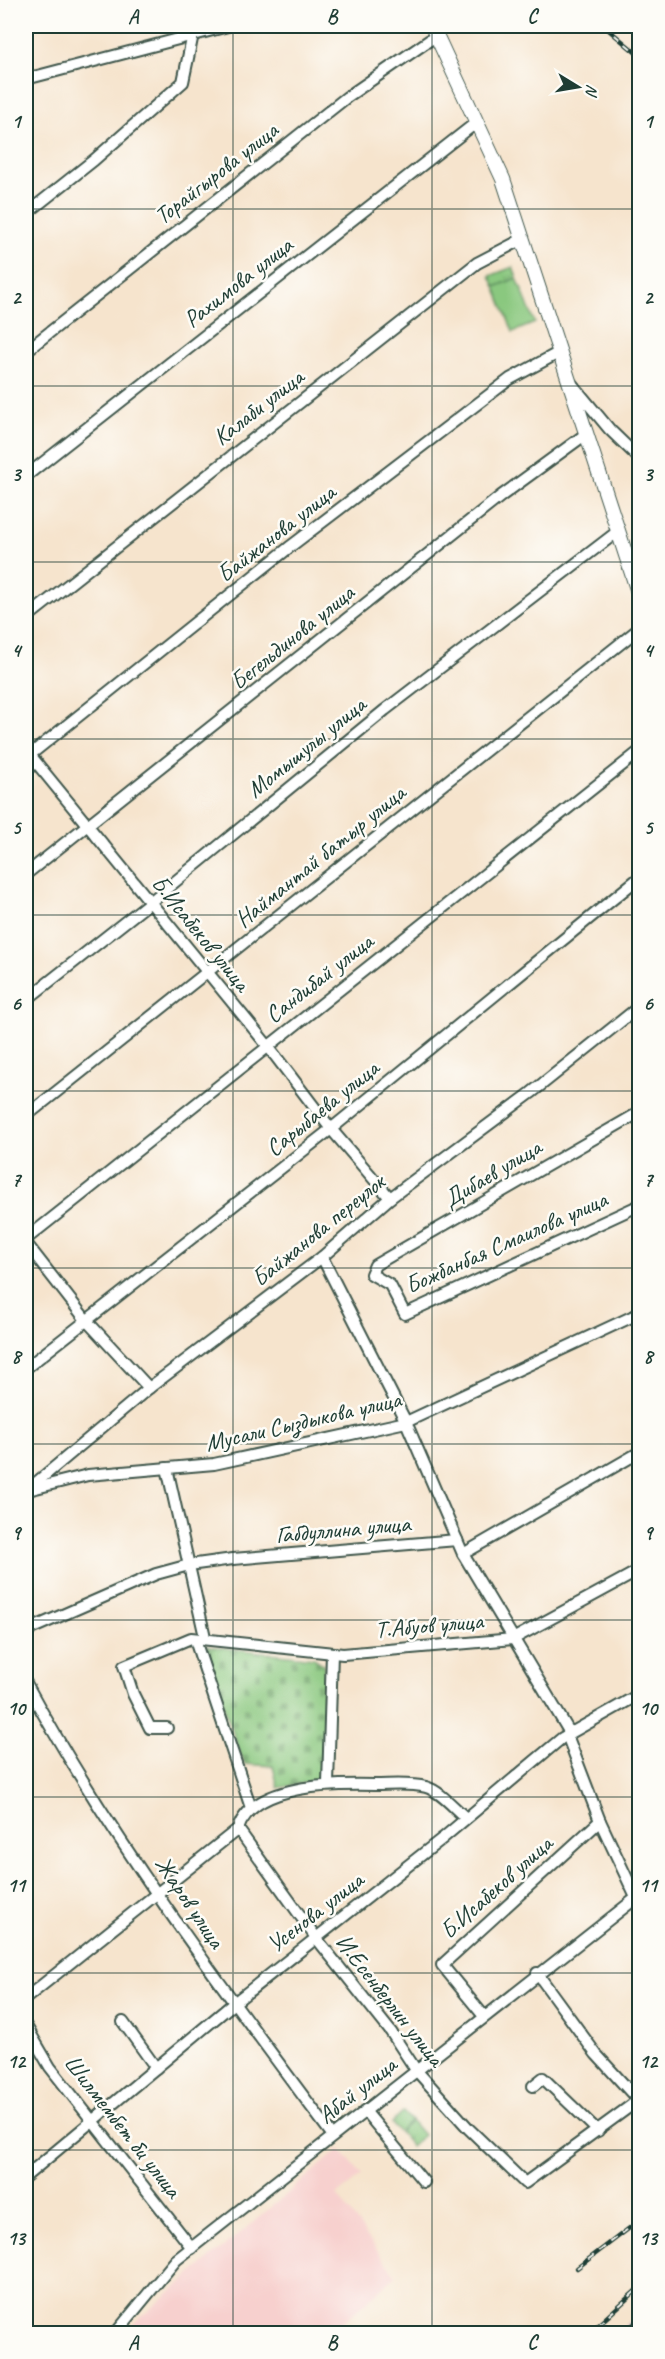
<svg xmlns="http://www.w3.org/2000/svg" width="665" height="2359" font-family="Caveat,sans-serif">
	<defs>
		<pattern id="grass-tufts" width="24" height="20" patternUnits="userSpaceOnUse" patternTransform="scale(1.5)"><rect width="24" height="20" fill="#8ac87f"/><path d="M3 7l-1-3M5 7V3M7 7l1-3M15 17l-1-3M17 17v-4M19 17l1-3" fill="none" stroke="#70a469"/></pattern>
		<pattern id="cemetery-stones" width="16" height="16" patternUnits="userSpaceOnUse" patternTransform="scale(1.5)"><rect width="16" height="16" fill="#8ac87f"/><path d="M2 7V4a2 2 0 0 1 4 0v3zM10 15v-3a2 2 0 0 1 4 0v3z" fill="#70a469"/></pattern>
	</defs>
	<rect width="100%" height="100%" fill="#fdfcf7"/>
	<filter id="ink" filterUnits="userSpaceOnUse"><feTurbulence type="fractalNoise" baseFrequency=".0167" numOctaves="2"/><feDisplacementMap in="SourceGraphic" scale="12" xChannelSelector="R" yChannelSelector="G"/><feConvolveMatrix kernelMatrix="1 2 1 2 8 2 1 2 1" color-interpolation-filters="sRGB"/></filter>
	<filter id="wash" filterUnits="userSpaceOnUse"><feTurbulence type="fractalNoise" baseFrequency=".008" numOctaves="4" result="noise"/><feDisplacementMap in="SourceGraphic" scale="24" xChannelSelector="R" yChannelSelector="G"/><feGaussianBlur stdDeviation="1.35" result="paint"/><feColorMatrix in="noise" values="0 0 0 0 0 0 0 0 0 0 0 0 0 0 0 0 0 1.4 0 .05"/><feComposite in="paint" operator="in"/></filter>
	<g filter="url(#wash)">
		<rect width="100%" height="100%" fill="#f6e4cd"/>
		<!-- built -->
		<path fill="#f7d0ce" d="M340 2149 362 2175 337 2195 396 2276 350 2316 328 2333 127 2334 136 2321Z"/>
		<!-- industrial -->
		<path fill="#d2bec4" d="M639 2310V2333H617L619 2332Z"/>
		<!-- grass -->
		<g fill="url(#grass-tufts)" stroke="#54825a" stroke-width="1.5">
			<path d="M513 267 517 278 495 287 490 276Z"/>
			<path d="M411 2121 423 2135 411 2146 399 2132Z"/>
		</g>
		<!-- cemetery -->
		<path fill="url(#cemetery-stones)" stroke="#54825a" stroke-width="1.5" d="M207 1646 314 1658 324 1665 325 1721 321 1780 278 1788 273 1766 244 1764 204 1651Z"/>
		<!-- pitch -->
		<g fill="#8ac87f" stroke="#54825a" stroke-width="1.5">
			<path d="M517 278 535 323 513 332 495 287Z"/>
			<path d="M403 2112 411 2121 399 2132 391 2123Z"/>
		</g>
	</g>
	<g filter="url(#ink)">
		<g fill="none" stroke-linecap="round" stroke-linejoin="round">
			<!-- minor casing -->
			<g stroke="#3f564b" stroke-width="14">
				<g id="minor">
					<path d="M26 79 228 26"/>
					<path d="M26 214 94 160 183 82 193 34"/>
					<path d="M26 351 347 97 437 35"/>
					<path d="M571 383 610 430 640 459"/>
					<path d="M26 476 477 122"/>
					<path d="M26 618 477 263 523 239"/>
					<path d="M26 750 267 1045 331 1129 390 1198"/>
					<path d="M26 758 291 546 510 379 560 352"/>
					<path d="M26 874 501 496 586 434"/>
					<path d="M26 1000 149 903 385 710 617 532"/>
					<path d="M640 1112 375 1265 371 1274 390 1285 405 1314 640 1205"/>
					<path d="M26 1116 640 628"/>
					<path d="M26 1239 640 751"/>
					<path d="M26 1243 86 1320 149 1388"/>
					<path d="M322 1257 406 1422 457 1540"/>
					<path d="M26 1368 331 1129 640 877"/>
					<path d="M167 1468 205 1637 196 1643 251 1808"/>
					<path d="M32 1489 88 1475 214 1464 406 1422 640 1313"/>
					<path d="M26 1491 149 1388 322 1257 390 1198 531 1093 640 1006"/>
					<path d="M463 1554 570 1733"/>
					<path d="M26 1631 156 1574 189 1565 233 1559 457 1540 463 1554 640 1452"/>
					<path d="M26 1683C113 1843 224 1990 333 2136"/>
					<path d="M167 1728H150L133 1694 124 1666 191 1638 343 1654 513 1639 640 1570"/>
					<path d="M567 1735 600 1821 640 1906"/>
					<path d="M328 1784 332 1653"/>
					<path d="M238 1829 317 1939 391 2032 416 2070 469 2129 525 2183 640 2099"/>
					<path d="M537 1973 596 2054 638 2100"/>
					<path d="M26 1998 238 1829C253 1783 335 1784 375 1785 391 1785 410 1783 426 1787 440 1791 454 1808 466 1818"/>
					<path d="M483 2015 442 1965 600 1821"/>
					<path d="M123 2022 156 2068"/>
					<path d="M26 2026 50 2067 192 2248"/>
					<path d="M533 2086 543 2078 598 2131"/>
					<path d="M365 2111 424 2182"/>
					<path d="M26 2176 234 2003 443 1838 562 1738 640 1694"/>
					<path d="M115 2334 176 2260 640 1895"/>
				</g>
			</g>
			<!-- major casing -->
			<g stroke="#3f564b" stroke-width="16">
				<path id="major" d="M432 26 503 179 640 598"/>
			</g>
			<!-- minor -->
			<use href="#minor" stroke="#fff" stroke-width="10"/>
			<!-- major -->
			<use href="#major" stroke="#fff" stroke-width="14"/>
			<!-- rail casing -->
			<g stroke="#1f3d34" stroke-width="4.5">
				<g id="rail">
					<path d="M604 26 640 56"/>
					<path d="M577 2268 640 2220"/>
					<path d="M588 2334 640 2287"/>
					<path d="M624 2334 640 2318"/>
				</g>
			</g>
			<!-- rail -->
			<use href="#rail" stroke="#fdfcf7" stroke-width="2" stroke-dasharray="7" stroke-linecap="butt"/>
		</g>
	</g>
	<!-- grid -->
	<path fill="none" stroke="#1f3d34" stroke-width="1.5" stroke-opacity="0.55" d="M233 26V2334M432 26V2334M26 209H640M26 386H640M26 562H640M26 739H640M26 915H640M26 1091H640M26 1268H640M26 1444H640M26 1620H640M26 1797H640M26 1973H640M26 2150H640"/>
	<g text-anchor="middle" stroke-width="5" stroke-linejoin="round" paint-order="stroke">
		<!-- street labels -->
		<g font-size="24" fill="#1f3d34" stroke="#fdfcf7">
			<text transform="translate(216 173) rotate(-38)" y="8">Торайгырова улица</text>
			<text transform="translate(238 282) rotate(-38)" y="8">Рахимова улица</text>
			<text transform="translate(258 407) rotate(-38)" y="8">Калаби улица</text>
			<text transform="translate(276 533) rotate(-38)" y="8">Байжанова улица</text>
			<text transform="translate(292 637) rotate(-39)" y="8">Бегельдинова улица</text>
			<text transform="translate(306 747) rotate(-39)" y="8">Момышулы улица</text>
			<text transform="translate(320 856) rotate(-39)" y="8">Наймантай батыр улица</text>
			<text transform="translate(201 933) rotate(51)" y="8">Б.Исабеков улица</text>
			<text transform="translate(319 978) rotate(-38)" y="8">Сандибай улица</text>
			<text transform="translate(322 1108) rotate(-39)" y="8">Сарыбаева улица</text>
			<text transform="translate(492 1173) rotate(-31)" y="8">Дибаев улица</text>
			<text transform="translate(318 1230) rotate(-39)" y="8">Байжанова переулок</text>
			<text transform="translate(506 1242) rotate(-24)" y="8">Божбанбая Смаилова улица</text>
			<text transform="translate(303 1421) rotate(-13)" y="8">Мусали Сыздыкова улица</text>
			<text transform="translate(343 1529) rotate(-5)" y="8">Габдуллина улица</text>
			<text transform="translate(429 1625) rotate(-5)" y="8">Т.Абуов улица</text>
			<text transform="translate(496 1887) rotate(-42)" y="8">Б.Исабеков улица</text>
			<text transform="translate(190 1902) rotate(56)" y="8">Жаров улица</text>
			<text transform="translate(315 1912) rotate(-38)" y="8">Усенова улица</text>
			<text transform="translate(390 2000) rotate(52)" y="8">И.Есенберлин улица</text>
			<text transform="translate(357 2090) rotate(-38)" y="8">Абай улица</text>
			<text transform="translate(123 2126) rotate(52)" y="8">Шилмембет би улица</text>
		</g>
	</g>
	<!-- margin -->
	<rect width="665" height="2359" fill="none" stroke="#fdfcf7" stroke-width="66"/>
	<!-- north arrow -->
	<g transform="translate(578 87) rotate(101)" stroke="#fdfcf7" stroke-width="4.5" paint-order="stroke">
	<path d="M0-4.5L10 22L0 15L-10 22Z" fill="#1f3d34"/>
	<text y="-9" font-size="16" font-weight="bold" text-anchor="middle" fill="#1f3d34">N</text>
	</g>
	<rect x="33" y="33" width="599" height="2293" fill="none" stroke="#1f3d34" stroke-width="2"/>
	<g font-size="20" text-anchor="middle" font-weight="bold" fill="#1f3d34">
		<text x="133" y="23">A</text>
		<text x="332" y="23">B</text>
		<text x="532" y="23">C</text>
		<text x="16" y="128">1</text>
		<text x="648" y="128">1</text>
		<text x="16" y="304">2</text>
		<text x="648" y="304">2</text>
		<text x="16" y="481">3</text>
		<text x="648" y="481">3</text>
		<text x="16" y="657">4</text>
		<text x="648" y="657">4</text>
		<text x="16" y="834">5</text>
		<text x="648" y="834">5</text>
		<text x="16" y="1010">6</text>
		<text x="648" y="1010">6</text>
		<text x="16" y="1186">7</text>
		<text x="648" y="1186">7</text>
		<text x="16" y="1363">8</text>
		<text x="648" y="1363">8</text>
		<text x="16" y="1539">9</text>
		<text x="648" y="1539">9</text>
		<text x="16" y="1715">10</text>
		<text x="648" y="1715">10</text>
		<text x="16" y="1892">11</text>
		<text x="648" y="1892">11</text>
		<text x="16" y="2068">12</text>
		<text x="648" y="2068">12</text>
		<text x="16" y="2245">13</text>
		<text x="648" y="2245">13</text>
		<text x="133" y="2349">A</text>
		<text x="332" y="2349">B</text>
		<text x="532" y="2349">C</text>
	</g>
</svg>
